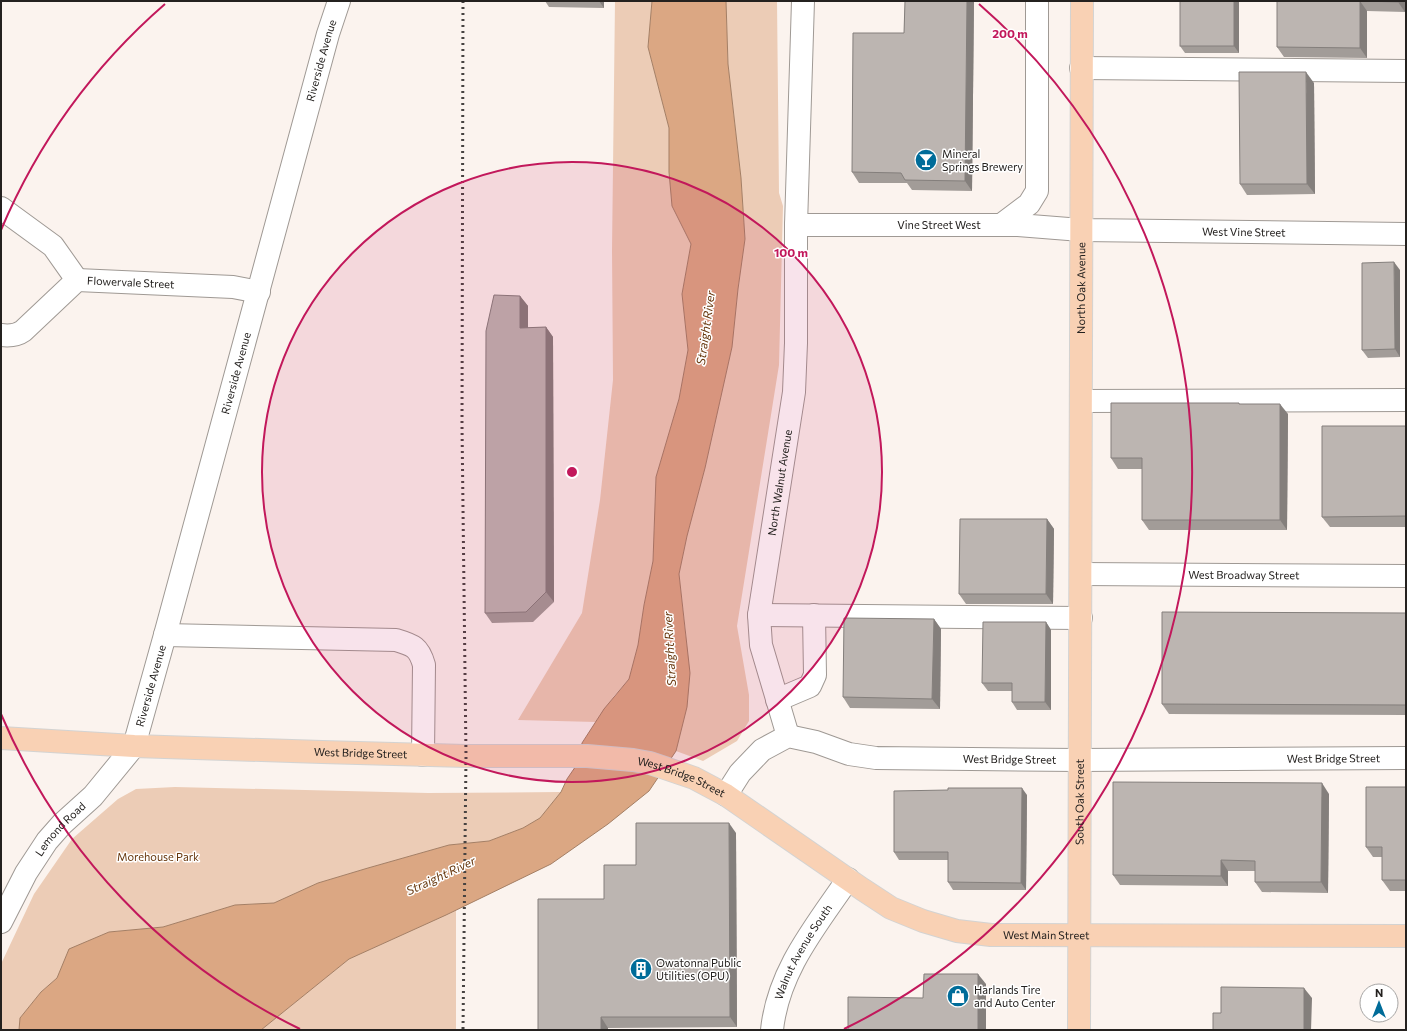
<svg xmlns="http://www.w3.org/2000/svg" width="1407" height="1031" font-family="Commissioner,sans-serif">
	<rect width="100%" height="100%" fill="#fbf3ee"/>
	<!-- green -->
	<g fill="#ecccb6">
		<path d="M615 1H652L648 47 669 128V172L672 206 691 244 682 294 688 350 679 399 656 477 653 561 644 605 638 645 629 679 614 696 596 722 518 720 582 613 600 500 613 380 612 250Z"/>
		<path d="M726 1H777L779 193 783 206 779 365 737 626 749 695V721L737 741 703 761 676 751 687 707 686 634 679 574 687 536 705 468 732 347 738 289 745 239 741 178 728 64Z"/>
		<path d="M175 787 428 793 561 792 540 818 523 828 489 841 449 845 368 868 318 883 274 903 235 905 163 927 109 932 70 949 57 978 41 992 20 1018 19 1030H1V964L34 894 72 839 118 799 136 789Z"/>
		<path d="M456 910V1030H261L349 959Z"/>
	</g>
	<!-- water -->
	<path fill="#dba783" stroke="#a47f65" d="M652 1H726L728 64 741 178 745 239 738 289 732 347 705 468 687 536 679 574 690 673 687 707 676 751 649 791 608 824 551 864 446 915 349 959 261 1030H19L20 1018 41 992 57 978 69 949 109 932 163 927 235 905 274 903 318 883 368 868 449 845 489 841 523 828 540 818 561 792 567 779 580 760 582 743 604 709 629 679 638 645 644 605 653 561 656 477 679 399 688 350 682 294 691 244 672 206 669 172V128L648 47Z"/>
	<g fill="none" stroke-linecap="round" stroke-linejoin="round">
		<!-- minor casing -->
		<g stroke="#9f9994" stroke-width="24">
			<g id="minor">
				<path d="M1081 68 1406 71"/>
				<path d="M1 208 53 246 77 280"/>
				<path id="s1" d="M796 225H1018L1081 230 1406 234"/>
				<path d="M1001 225 1029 204 1037 191V1"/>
				<path id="s2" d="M1 335C9 336 16 336 23 331L77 280 233 287 259 292"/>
				<path d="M1081 401 1406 400"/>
				<path id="s3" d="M1081 574 1406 576"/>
				<path d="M759 615 1081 618"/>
				<path d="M165 635 396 640C413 645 419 647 424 665L423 755"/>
				<path d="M777 700 810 686 815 675 814 615"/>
				<path id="s4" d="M788 736 761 645 759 615 794 392 796 343V225L803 1"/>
				<path id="s5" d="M726 795 740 773 762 750 788 736 816 742 849 754 876 758 1079 760 1406 758"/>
				<path id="s6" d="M1 922 26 873 47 841 62 824 93 796 134 746 165 635 328 34 339 1"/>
				<path id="s7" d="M772 1030C778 971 816 926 848 879"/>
			</g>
		</g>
		<!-- major casing -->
		<g stroke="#d3d3d2" stroke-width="24">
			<g id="major">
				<path id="s8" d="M1 738 134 746 322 752 466 756H587L633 760 650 763 694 778 726 795 862 889 891 908 923 921 957 931 991 935 1406 936"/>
				<path id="s9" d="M1079 1030 1082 1"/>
			</g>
		</g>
		<!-- minor -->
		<use href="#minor" stroke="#fff" stroke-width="22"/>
		<!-- major -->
		<use href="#major" stroke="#f9d1b4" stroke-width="22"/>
		<!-- rail -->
		<path stroke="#474341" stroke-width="3" stroke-dasharray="2 4" stroke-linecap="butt" d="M463 1 462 425 466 756 463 1030"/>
	</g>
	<!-- wall -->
	<g fill="#a29c98">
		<path d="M545 1H604V8L549 7Z"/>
		<path d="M905 1H974L972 191 912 190 907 183H859L852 172 904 33Z"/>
		<path d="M1239 1V53H1185L1180 46Z"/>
		<path d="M1277 1H1405V12L1367 11V58L1284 57 1277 47Z"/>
		<path d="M1314 83 1315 194 1247 195 1240 184Z"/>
		<path d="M1400 270V357L1368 358 1362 350Z"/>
		<path d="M520 296 528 306V328L546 327 553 337 554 602 533 622 492 623 485 613Z"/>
		<path d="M1240 404 1288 414 1287 530H1149L1142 520V469H1118L1111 458Z"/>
		<path d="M1406 426V527H1330L1322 517Z"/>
		<path d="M1047 519 1054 529 1053 604H966L959 594Z"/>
		<path d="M1406 613V715L1169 714 1162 704Z"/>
		<path d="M934 619 941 629 940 709 850 708 843 697Z"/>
		<path d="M1046 622 1051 630V710H1017L1012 702V691H988L982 683Z"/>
		<path d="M1406 787V891H1390L1382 880V857H1373L1366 847Z"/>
		<path d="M1329 794 1328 893 1262 892 1255 882V871H1228V886L1120 885 1113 875Z"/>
		<path d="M1027 795 1026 890H953L948 882V860H899L894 852Z"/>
		<path d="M736 833 737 1027 608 1028V1030H538L604 899Z"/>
	</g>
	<!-- shaded-wall -->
	<g fill="#847f7c">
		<path d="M599 1H604V8Z"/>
		<path d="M967 1H974L972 191 965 181Z"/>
		<path d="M1234 1H1239V53L1234 46Z"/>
		<path d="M1360 1 1367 11V58L1360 48Z"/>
		<path d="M1398 1H1405V12L1398 2Z"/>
		<path d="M1306 72 1314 83 1315 194 1307 184Z"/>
		<path d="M1394 262 1400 270V357L1395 349Z"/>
		<path d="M520 296 528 306V338L520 328Z"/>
		<path d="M546 327 553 337 554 602 546 592Z"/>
		<path d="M1280 404 1288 414 1287 530 1280 520Z"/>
		<path d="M1047 519 1054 529 1053 604 1046 594Z"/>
		<path d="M934 619 941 629 940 709 932 699Z"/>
		<path d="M1046 622 1051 630V710L1045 702Z"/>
		<path d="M1322 783 1329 794 1328 893 1321 882Z"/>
		<path d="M1022 788 1027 795 1026 890 1021 883Z"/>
		<path d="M729 823 736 833 737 1027 730 1017Z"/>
		<path d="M1221 860 1228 871V886L1221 876Z"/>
		<path d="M978 974 986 984V1030H978Z"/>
		<path d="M1304 988 1312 998 1311 1030H1304Z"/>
		<path d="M601 1017 608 1028V1030H601Z"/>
	</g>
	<!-- building -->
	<g fill="#bcb5b1" stroke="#847f7c">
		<path d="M905 1H967L965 181 905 180 901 173 852 172 853 33H904Z"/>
		<rect x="1180" y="1" width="54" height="45"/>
		<path d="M1277 1H1398V2L1360 1V48L1277 47Z"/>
		<path d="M1239 72H1306L1307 184H1240Z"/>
		<path d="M1394 262 1395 349 1362 350V263Z"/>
		<path d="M494 295 520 296V328L546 327V592L526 612 485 613 486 331Z"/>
		<path d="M1111 403H1239V404H1280V520H1142V458H1111Z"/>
		<path d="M1322 426H1406V516L1322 517Z"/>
		<path d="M960 519H1047L1046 594H959Z"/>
		<path d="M1162 612 1406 613V705L1162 704Z"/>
		<path d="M844 618 934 619 932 699 843 697Z"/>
		<path d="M983 622H1046L1045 702H1012V683H982Z"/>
		<path d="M1113 782 1322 783 1321 882H1255V861L1221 860V876L1113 875Z"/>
		<path d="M1366 787H1406V880H1382V847H1366Z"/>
		<path d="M948 788H1022L1021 883 948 882V852H894V791L948 790Z"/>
		<path d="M636 823H729L730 1017H601V1030H538V899H604V865H636Z"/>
		<path d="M924 974H978V1030H848V997L923 998Z"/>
		<path d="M1221 987 1304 988V1030H1213V1013H1221Z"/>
	</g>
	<!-- distance rings -->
	<circle cx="572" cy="472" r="310" fill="#c2185b" fill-opacity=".12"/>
	<g fill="none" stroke="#c2185b" stroke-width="2">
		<circle cx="572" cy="472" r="310"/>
		<path d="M300 1029A620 620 0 0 1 1 714M1 230A620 620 0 0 1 165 4M979 4A620 620 0 0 1 844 1029"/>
	</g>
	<!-- icons -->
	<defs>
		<g id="bar-disc" transform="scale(1.15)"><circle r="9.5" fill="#006c99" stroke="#fff"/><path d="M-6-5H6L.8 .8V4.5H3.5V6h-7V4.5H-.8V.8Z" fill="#fff"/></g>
		<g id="building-disc" transform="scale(1.15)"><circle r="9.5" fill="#006c99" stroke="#fff"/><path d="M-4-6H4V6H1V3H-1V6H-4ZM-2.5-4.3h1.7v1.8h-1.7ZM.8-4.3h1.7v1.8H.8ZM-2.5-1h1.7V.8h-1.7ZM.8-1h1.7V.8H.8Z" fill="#fff"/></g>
		<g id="shop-disc" transform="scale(1.15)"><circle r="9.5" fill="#006c99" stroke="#fff"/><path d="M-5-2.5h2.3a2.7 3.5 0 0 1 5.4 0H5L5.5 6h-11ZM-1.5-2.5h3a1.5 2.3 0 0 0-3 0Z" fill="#fff"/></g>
	</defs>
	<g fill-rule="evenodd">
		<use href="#bar-disc" x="926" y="160"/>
		<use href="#building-disc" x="641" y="969"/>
		<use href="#shop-disc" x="958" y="996"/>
	</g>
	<g text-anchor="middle" stroke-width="3" stroke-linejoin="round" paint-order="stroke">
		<!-- street labels -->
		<g font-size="11" fill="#24211f" stroke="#fff">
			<text dy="4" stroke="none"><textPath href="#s6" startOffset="933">Riverside Avenue</textPath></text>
			<text dy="4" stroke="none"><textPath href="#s1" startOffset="143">Vine Street West</textPath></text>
			<text dy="4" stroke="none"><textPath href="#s1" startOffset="448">West Vine Street</textPath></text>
			<text dy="4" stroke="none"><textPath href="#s2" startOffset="151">Flowervale Street</textPath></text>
			<text dy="4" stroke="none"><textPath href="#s9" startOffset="742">North Oak Avenue</textPath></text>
			<text dy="4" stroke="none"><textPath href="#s6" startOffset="609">Riverside Avenue</textPath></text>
			<text dy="4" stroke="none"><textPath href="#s4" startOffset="259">North Walnut Avenue</textPath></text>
			<text dy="4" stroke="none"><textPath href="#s3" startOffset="163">West Broadway Street</textPath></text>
			<text dy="4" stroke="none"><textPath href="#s6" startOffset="285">Riverside Avenue</textPath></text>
			<text dy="4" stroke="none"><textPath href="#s8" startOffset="360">West Bridge Street</textPath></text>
			<text dy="4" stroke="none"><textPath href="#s5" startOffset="312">West Bridge Street</textPath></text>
			<text dy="4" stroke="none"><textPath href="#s5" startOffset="636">West Bridge Street</textPath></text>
			<text dy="4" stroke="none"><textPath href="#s8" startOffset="684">West Bridge Street</textPath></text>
			<text dy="4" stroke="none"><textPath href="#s9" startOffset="228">South Oak Street</textPath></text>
			<text dy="4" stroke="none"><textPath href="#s6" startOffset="111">Lemond Road</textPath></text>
			<text dy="4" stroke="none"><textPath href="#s8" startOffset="1092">West Main Street</textPath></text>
			<text dy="4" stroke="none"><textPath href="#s7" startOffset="85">Walnut Avenue South</textPath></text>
		</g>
		<!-- poi labels -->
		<g font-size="11" fill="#24211f" stroke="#fff" text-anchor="start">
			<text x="942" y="158">Mineral<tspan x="942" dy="13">Springs Brewery</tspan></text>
			<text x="656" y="967">Owatonna Public<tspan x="656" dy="13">Utilities (OPU)</tspan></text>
			<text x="974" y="994">Harlands Tire<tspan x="974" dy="13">and Auto Center</tspan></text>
		</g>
		<!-- park labels -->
		<g font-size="11" fill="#66360c" stroke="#fff">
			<text x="158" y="861">Morehouse Park</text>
		</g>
		<!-- water labels -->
		<g font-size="12" font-style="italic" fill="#67370d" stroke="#fff">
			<text transform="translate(706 328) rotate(-82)" y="4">Straight River</text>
			<text transform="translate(670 649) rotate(-93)" y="4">Straight River</text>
			<text transform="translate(441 876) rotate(-25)" y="4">Straight River</text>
		</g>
	</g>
	<circle cx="572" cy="472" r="6" fill="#c2185b" stroke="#fff" stroke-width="2"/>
	<g font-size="12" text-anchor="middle" font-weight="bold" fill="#c2185b" stroke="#fff" stroke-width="3" stroke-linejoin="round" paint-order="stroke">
		<text x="1010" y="38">200 m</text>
		<text x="791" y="257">100 m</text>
	</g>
	<!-- border -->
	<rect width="1407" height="1031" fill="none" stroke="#24211f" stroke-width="4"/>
	<!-- north arrow -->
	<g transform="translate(1379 1003)"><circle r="19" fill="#ffffff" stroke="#a7a6a5"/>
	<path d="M0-3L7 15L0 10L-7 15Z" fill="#006c99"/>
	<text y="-6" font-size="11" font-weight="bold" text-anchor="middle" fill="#24211f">N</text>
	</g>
</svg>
